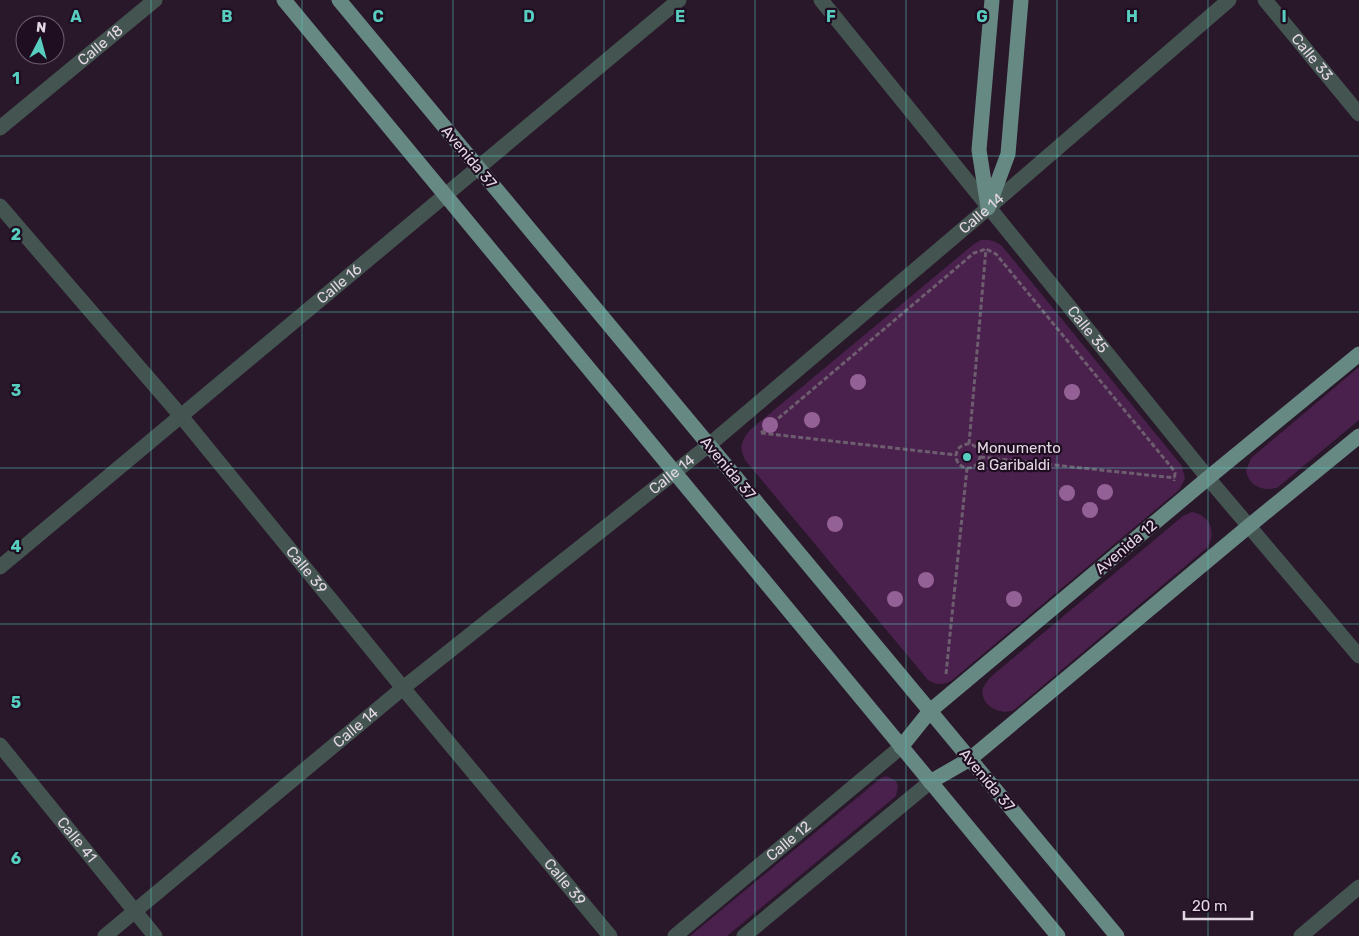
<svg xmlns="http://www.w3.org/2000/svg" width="1359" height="936" font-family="Rubik,sans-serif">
	<rect width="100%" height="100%" fill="#29172a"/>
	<!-- green -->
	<g fill="#4a214d">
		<path d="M981 240C990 239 995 241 1002 246L1182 466 1185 479 1179 490 951 681C943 685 936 685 928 680L745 460C739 448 741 441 750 430L974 244Z"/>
		<path d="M1359 367V420L1277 488C1262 491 1250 487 1246 471L1251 458Z"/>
		<path d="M1192 512C1210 515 1216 531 1208 547L1014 710C1000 716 979 705 983 688 985 683 989 679 993 675L1183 516Z"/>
		<path d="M886 776 896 781 898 786 896 796 727 936H690L881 778Z"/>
	</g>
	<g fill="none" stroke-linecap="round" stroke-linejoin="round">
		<!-- path -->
		<g stroke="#6d5d6e" stroke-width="3" stroke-dasharray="5 2.5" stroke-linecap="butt">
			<path d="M761 433 974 253 986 249 996 254 1172 468 1175 473 1174 481"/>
			<path d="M761 433 956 455"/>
			<path d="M969 444 986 249"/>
			<circle cx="968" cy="456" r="12"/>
			<path d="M980 457 1175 478"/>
			<path d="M946 674 967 468"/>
		</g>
		<!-- minor -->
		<g stroke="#445451" stroke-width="15">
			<path id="s1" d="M821 0 1208 478 1359 656"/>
			<path id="s2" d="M1265 0 1359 114"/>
			<path id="s3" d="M0 128 155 0"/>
			<path id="s4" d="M0 206 181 416 403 688 610 936"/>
			<path id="s5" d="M0 567 679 0"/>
			<path id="s6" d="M0 745 155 936"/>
			<path id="s7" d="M105 936 403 688 709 445 988 208 1229 0"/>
			<path id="s8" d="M675 936 901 747"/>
			<path d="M744 936 930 782"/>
			<path d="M1301 936 1359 887"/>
		</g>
		<!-- major -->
		<g stroke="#678984" stroke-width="15">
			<path d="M284 0 1058 936"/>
			<path d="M339 0 1117 936"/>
			<path d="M988 207 979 150 992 0"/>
			<path d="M988 208 1008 154 1021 0"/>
			<path d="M901 747 930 711 1208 478 1359 354"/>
			<path d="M930 782 970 759 1249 526 1359 436"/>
		</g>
	</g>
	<!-- trees -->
	<g fill="#946197">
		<circle cx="858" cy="382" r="8"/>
		<circle cx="1072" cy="392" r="8"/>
		<circle cx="812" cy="420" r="8"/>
		<circle cx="770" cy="425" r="8"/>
		<circle cx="1105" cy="492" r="8"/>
		<circle cx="1067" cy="493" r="8"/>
		<circle cx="1090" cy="510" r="8"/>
		<circle cx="835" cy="524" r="8"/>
		<circle cx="926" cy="580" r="8"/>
		<circle cx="895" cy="599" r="8"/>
		<circle cx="1014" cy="599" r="8"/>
	</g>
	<!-- grid -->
	<path fill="none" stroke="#58cec1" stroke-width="1" stroke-opacity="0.55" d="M151 0V936M302 0V936M453 0V936M604 0V936M755 0V936M906 0V936M1057 0V936M1208 0V936M0 156H1359M0 312H1359M0 468H1359M0 624H1359M0 780H1359"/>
	<!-- markers -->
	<circle fill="#58cec1" stroke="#1f0e21" stroke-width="2" cx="967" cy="457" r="5"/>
	<g text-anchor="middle" stroke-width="4.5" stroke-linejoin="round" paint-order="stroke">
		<!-- street labels -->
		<g font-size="15" fill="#e4d7e4" stroke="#1f0e21">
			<text dy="5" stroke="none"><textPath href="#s3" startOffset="130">Calle 18</textPath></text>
			<text dy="5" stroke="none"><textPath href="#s2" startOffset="74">Calle 33</textPath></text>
			<text transform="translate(469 157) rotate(50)" y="5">Avenida 37</text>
			<text dy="5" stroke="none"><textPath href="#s7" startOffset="1136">Calle 14</textPath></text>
			<text dy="5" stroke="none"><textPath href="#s5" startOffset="442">Calle 16</textPath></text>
			<text dy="5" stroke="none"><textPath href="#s1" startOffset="424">Calle 35</textPath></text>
			<text transform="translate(728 468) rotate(50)" y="5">Avenida 37</text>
			<text dy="5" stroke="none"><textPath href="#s7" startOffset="731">Calle 14</textPath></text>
			<text transform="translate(1126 547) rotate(-40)" y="5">Avenida 12</text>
			<text dy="5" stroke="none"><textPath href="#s4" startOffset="476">Calle 39</textPath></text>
			<text dy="5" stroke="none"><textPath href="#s7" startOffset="326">Calle 14</textPath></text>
			<text transform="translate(987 780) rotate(50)" y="5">Avenida 37</text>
			<text dy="5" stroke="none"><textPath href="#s6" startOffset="122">Calle 41</textPath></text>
			<text dy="5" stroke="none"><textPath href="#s8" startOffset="148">Calle 12</textPath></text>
			<text dy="5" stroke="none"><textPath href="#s4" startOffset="881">Calle 39</textPath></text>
		</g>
		<!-- poi labels -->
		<g font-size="15" fill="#e4d7e4" stroke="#1f0e21" text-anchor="start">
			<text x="977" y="453">Monumento<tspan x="977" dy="17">a Garibaldi</tspan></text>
		</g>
	</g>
	<g font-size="16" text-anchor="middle" font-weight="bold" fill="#58cec1" stroke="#1f0e21" stroke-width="4.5" stroke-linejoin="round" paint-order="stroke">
		<text x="76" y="22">A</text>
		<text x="227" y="22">B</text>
		<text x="378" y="22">C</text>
		<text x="529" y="22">D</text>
		<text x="680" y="22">E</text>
		<text x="831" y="22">F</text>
		<text x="982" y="22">G</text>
		<text x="1132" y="22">H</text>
		<text x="1284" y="22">I</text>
		<text x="16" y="84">1</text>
		<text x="16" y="240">2</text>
		<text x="16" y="396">3</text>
		<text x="16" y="552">4</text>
		<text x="16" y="708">5</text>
		<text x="16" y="864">6</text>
	</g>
	<!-- north arrow -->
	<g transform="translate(40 40) rotate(6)"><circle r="24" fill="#1f0e21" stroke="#6e5e6f"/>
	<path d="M0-4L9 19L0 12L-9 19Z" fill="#58cec1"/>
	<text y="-8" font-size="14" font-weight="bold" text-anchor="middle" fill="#e4d7e4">N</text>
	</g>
	<!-- scale -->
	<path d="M1184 911v8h68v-8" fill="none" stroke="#e4d7e4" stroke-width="2.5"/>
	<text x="1192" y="911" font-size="15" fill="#e4d7e4" stroke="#1f0e21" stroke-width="4" paint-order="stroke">20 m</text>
</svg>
